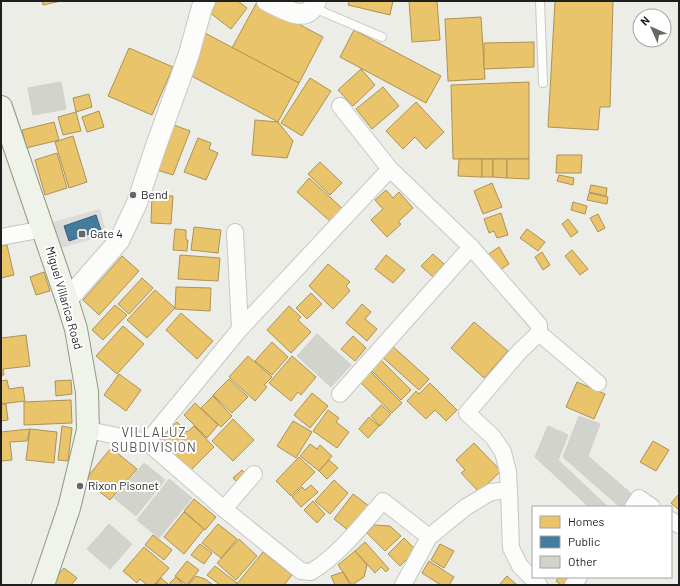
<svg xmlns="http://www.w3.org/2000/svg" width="680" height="586" font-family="Barlow,sans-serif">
	<rect width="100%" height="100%" fill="#edede7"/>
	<!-- religious -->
	<path fill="#dbdbd9" d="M100 209 107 235 61 248 53 222Z"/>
	<!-- homes -->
	<g fill="#e9c46a" stroke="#ac9254">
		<path d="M42 1H61L43 5Z"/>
		<path d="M217 1H238L247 8 231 29 209 12Z"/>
		<path d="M349 1H393L390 15 348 5Z"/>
		<path d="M409 1H437L440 40 412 42Z"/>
		<path d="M555 1H613L610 107H600L598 130 548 127Z"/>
		<path d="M257 2 323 37 299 83 232 48Z"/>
		<path d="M481 17 485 79 448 81 445 19Z"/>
		<path d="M354 30 441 76 426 103 340 57Z"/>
		<path d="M205 33 299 83 278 122 184 72Z"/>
		<path d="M534 42V67L484 69V43Z"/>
		<path d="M129 48 173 67 152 115 108 96Z"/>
		<path d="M361 69 375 85 353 106 338 90Z"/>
		<path d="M310 78 331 91 302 136 281 123Z"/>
		<path d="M529 82V159H453L451 85Z"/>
		<path d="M383 87 399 106 372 129 356 109Z"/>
		<path d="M89 94 92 107 76 112 73 98Z"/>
		<path d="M416 102 444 132 426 149 415 137 403 149 386 131Z"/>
		<path d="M99 111 104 127 87 132 82 117Z"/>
		<path d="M76 112 81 131 63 135 58 117Z"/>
		<path d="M255 120 278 122 293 141 287 158 252 155Z"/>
		<path d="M54 122 59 140 26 148 22 130Z"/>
		<path d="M174 125 190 131 173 175 157 170Z"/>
		<path d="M73 136 87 182 69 188 55 142Z"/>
		<path d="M198 138 211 143 209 149 218 153 206 180 184 172Z"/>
		<path d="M57 153 67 188 45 195 35 160Z"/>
		<path d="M557 155H582L581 173H556Z"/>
		<path d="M459 159H482V177L458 176Z"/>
		<rect x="482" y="159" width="11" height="18"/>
		<path d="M493 159H507V178L493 177Z"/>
		<path d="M507 159H529V179L507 178Z"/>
		<path d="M320 162 342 183 330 195 308 174Z"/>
		<path d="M559 175 574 178 573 185 557 181Z"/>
		<path d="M309 178 343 209 331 222 297 192Z"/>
		<path d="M492 183 502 207 483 214 474 191Z"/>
		<path d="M591 185 607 188 606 196 589 192Z"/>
		<path d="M386 190 393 198 399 192 413 208 398 222 401 224 387 237 371 220 383 209 375 200Z"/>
		<path d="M589 193 608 197 607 204 587 200Z"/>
		<path d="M152 195 173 196 171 224 151 223Z"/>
		<path d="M573 202 587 206 585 214 571 210Z"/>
		<path d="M501 213 508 235 497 238 494 231 489 233 484 219Z"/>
		<path d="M598 214 605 228 598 232 590 218Z"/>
		<path d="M568 219 578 232 571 237 562 224Z"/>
		<path d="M194 227 221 230 218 253 191 250Z"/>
		<path d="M175 229 186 230V240H188L187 251 173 250Z"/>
		<path d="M527 229 545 242 538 251 520 238Z"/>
		<path d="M7 245 14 275 1 278V246Z"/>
		<path d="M499 247 509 264 497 272 487 255Z"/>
		<path d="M572 250 588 269 580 275 565 256Z"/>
		<path d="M542 252 550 265 543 270 535 257Z"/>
		<path d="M433 254 444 264 433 277 421 266Z"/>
		<path d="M180 255 220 258 218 281 178 279Z"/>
		<path d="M386 255 405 270 393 283 375 269Z"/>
		<path d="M122 256 139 271 99 315 83 300Z"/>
		<path d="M328 264 350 282 346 286 350 291 333 309 309 286Z"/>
		<path d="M44 272 50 291 36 295 30 277Z"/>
		<path d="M142 278 153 288 129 314 118 304Z"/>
		<path d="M176 287 211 288 210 311 175 309Z"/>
		<path d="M155 290 175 308 147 338 127 320Z"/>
		<path d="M311 293 322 304 307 319 296 308Z"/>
		<path d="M362 304 371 312 365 319 377 329 367 341 346 323Z"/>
		<path d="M115 305 127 315 103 340 92 330Z"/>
		<path d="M289 306 301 317 298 320 311 332 291 353 267 330Z"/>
		<path d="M181 313 213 341 197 359 166 330Z"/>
		<path d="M474 322 508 351 484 378 451 348Z"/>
		<path d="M123 326 144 344 117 374 96 356Z"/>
		<path d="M26 335 30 366 3 369 4 375H1V338Z"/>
		<path d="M353 336 366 348 355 361 341 349Z"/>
		<path d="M272 342 288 357 272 375 255 361Z"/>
		<path d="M390 344 429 379 419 390 380 355Z"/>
		<path d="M248 356 272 377 264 385 267 387 255 401 229 377Z"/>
		<path d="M292 356 316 377 301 395 298 392 291 401 269 383Z"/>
		<path d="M380 359 411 390 401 400 370 369Z"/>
		<path d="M371 372 402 403 392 413 360 382Z"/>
		<path d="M119 374 141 390 126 411 104 395Z"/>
		<path d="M229 379 248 397 232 413 213 395Z"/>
		<path d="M7 380 9 389 23 387 25 401 1 404V381Z"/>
		<path d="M71 380 72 394 56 396 55 381Z"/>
		<path d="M577 382 605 394 594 419 566 407Z"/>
		<path d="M430 383 457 410 446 421 435 410 426 419 407 401 416 391 419 394Z"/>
		<path d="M312 393 328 406 310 428 294 415Z"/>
		<path d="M213 396 232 416 221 427 201 408Z"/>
		<path d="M71 400 72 423 24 425V402Z"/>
		<path d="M195 403 218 425 207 438 184 415Z"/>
		<path d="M1 404H6L8 420 1 421Z"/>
		<path d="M381 405 391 414 380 426 371 416Z"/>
		<path d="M328 410 339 418 336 422 349 432 337 448 313 431Z"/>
		<path d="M369 417 379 426 368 438 359 429Z"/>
		<path d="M233 419 254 440 233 461 212 441Z"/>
		<path d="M293 421 312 432 296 458 277 446Z"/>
		<path d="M177 422 187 432 194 426 214 447 189 472 158 441Z"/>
		<path d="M62 426 72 428 68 461 58 460Z"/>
		<path d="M30 429 27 441 10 442 12 460 1 461V432Z"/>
		<path d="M30 429 57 432 54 463 26 460Z"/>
		<path d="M653 441 669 450 656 471 640 462Z"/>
		<path d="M474 443 501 471 479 492 461 473 465 470 456 460Z"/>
		<path d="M310 444 317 449 320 445 332 456 319 471 300 456Z"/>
		<path d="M111 448 137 469 110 500 85 480Z"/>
		<path d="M299 457 315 472 291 496 276 481Z"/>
		<path d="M329 460 338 468 327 479 319 471Z"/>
		<path d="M242 470 249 477 241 486 233 478Z"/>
		<path d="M334 480 348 493 330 514 315 501Z"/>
		<path d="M311 485 318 492 301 507 292 497 302 487 305 490Z"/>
		<path d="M353 494 369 506 349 531 334 519Z"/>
		<path d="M679 494V510L671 503Z"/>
		<path d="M194 499 216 517 205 530 184 511Z"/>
		<path d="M313 501 325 514 317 523 304 510Z"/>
		<path d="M184 512 204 529 184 554 164 537Z"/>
		<path d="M218 524 237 539 221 558 202 543Z"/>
		<path d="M374 525 390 526 401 536 385 551 367 533Z"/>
		<path d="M153 535 172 550 164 560 145 545Z"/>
		<path d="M404 538 416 550 400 566 388 554Z"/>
		<path d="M239 539 257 556 236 580 217 563Z"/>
		<path d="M365 542 389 569 386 572 381 567 375 573 355 551Z"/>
		<path d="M200 544 212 553 204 564 191 555Z"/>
		<path d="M440 544 454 551 444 568 431 560Z"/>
		<path d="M144 547 169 568 154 585H147L140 579 137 583 123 571Z"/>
		<path d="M355 551 367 565 364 577 352 585 338 565Z"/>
		<path d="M263 552 292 575 284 585H236Z"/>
		<path d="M187 561 199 570 187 585 175 576Z"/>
		<path d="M429 561 454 577 449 585H441L422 573Z"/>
		<path d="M215 566 237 583 236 585H220L207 575Z"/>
		<path d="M64 568 77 578 71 585H49Z"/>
		<path d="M343 572 350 585H335L331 576Z"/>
		<path d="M196 576 205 579 213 585H188Z"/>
		<path d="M507 576 517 585H499Z"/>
		<path d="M176 577 184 585H171L169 584Z"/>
		<path d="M559 577H573L566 585H561L556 581Z"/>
		<path d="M161 578 168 584V585L156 584Z"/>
	</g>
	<!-- public -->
	<path fill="#457b9d" stroke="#3a5f77" d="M96 215 101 230 69 241 64 226Z"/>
	<!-- building -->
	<g fill="#d3d3ce" stroke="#d0cfc8">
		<path d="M61 82 66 109 33 115 28 88Z"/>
		<path d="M317 334 351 365 331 387 297 356Z"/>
		<path d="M579 416 600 424 588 456 635 497 627 507H620L563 457Z"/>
		<path d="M548 426 568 435 558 460 608 507H589L535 457Z"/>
		<path d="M144 463 165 480 136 516 114 498Z"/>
		<path d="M169 479 192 498 159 538 137 520Z"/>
		<path d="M109 524 132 544 110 569 87 549Z"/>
	</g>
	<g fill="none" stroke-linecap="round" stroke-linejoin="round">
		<!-- service casing -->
		<g stroke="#c6c6c3" stroke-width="10">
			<g id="service">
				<path d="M540 1 543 83"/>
				<path d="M314 8 382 37"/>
			</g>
		</g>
		<!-- minor casing -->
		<g stroke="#c6c6c3" stroke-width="18">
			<g id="minor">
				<path d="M340 106 390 169 471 247 539 325V333L519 352 467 413 493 437 503 452 508 472 509 490 511 548 520 566 539 585"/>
				<path d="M235 232 240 329"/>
				<path d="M1 237 44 229"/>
				<path d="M539 333 598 383"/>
				<path d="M340 394 471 247"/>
				<path d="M88 430 147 442 224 509 301 571 311 572C339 555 361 526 383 501L429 537"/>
				<path d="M147 442 240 329 390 169"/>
				<path d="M633 507 639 498 652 507"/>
				<path d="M224 509 254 474"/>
				<path d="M671 520 679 525"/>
				<path d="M403 585 429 537 466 507 491 492 509 490"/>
				<path d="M573 585 579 577"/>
			</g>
		</g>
		<!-- tertiary casing -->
		<g stroke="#c6c6c3" stroke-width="22">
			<g id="tertiary">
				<path d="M267 1C282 8 308 26 316 1"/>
				<path d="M67 300 119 241 137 203 156 146 189 54 202 7 205 1"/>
			</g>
		</g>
		<!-- secondary casing -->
		<g stroke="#8c987e" stroke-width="24">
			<path id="secondary" d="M1 107 67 300 76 329 87 392 88 430 69 508 43 585"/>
		</g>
		<!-- service -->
		<use href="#service" stroke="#fcfcfb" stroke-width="8"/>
		<!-- minor -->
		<use href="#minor" stroke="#fcfcfb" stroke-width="16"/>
		<!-- tertiary -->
		<use href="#tertiary" stroke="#fcfcfb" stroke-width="20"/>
		<!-- secondary -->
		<use href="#secondary" stroke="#f0f3ea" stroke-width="22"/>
	</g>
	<!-- markers -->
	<g fill="#676765" stroke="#fff" stroke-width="1.5">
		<circle cx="133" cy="195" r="4"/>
		<rect x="78" y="230" width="8" height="8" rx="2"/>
		<circle cx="80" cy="486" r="4"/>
	</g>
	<g text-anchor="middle" stroke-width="4" stroke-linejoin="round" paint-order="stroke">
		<!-- poi labels -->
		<g font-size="12" fill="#1f1f1f" stroke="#fff" text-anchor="start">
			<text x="141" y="199">Bend</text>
			<text x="90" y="238">Gate 4</text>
			<text x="88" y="490">Rixon Pisonet</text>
		</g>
		<!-- street labels -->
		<g font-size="12" fill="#1f1f1f" stroke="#fff">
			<text transform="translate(64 298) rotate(74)" y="4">Miguel Villarica Road</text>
		</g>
		<!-- neighbourhood labels -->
		<g font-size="13" letter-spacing="1" fill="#525252" stroke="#fff">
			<text x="154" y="437">VILLALUZ<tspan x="154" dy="15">SUBDIVISION</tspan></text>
		</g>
	</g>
	<!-- border -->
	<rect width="680" height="586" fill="none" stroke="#1f1f1f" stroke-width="4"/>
	<!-- legend -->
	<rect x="532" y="506" width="140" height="72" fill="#ffffff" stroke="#a5a5a5"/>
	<rect x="540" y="516" width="20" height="12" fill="#e9c46a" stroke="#a5a5a5"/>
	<text x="568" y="526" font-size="12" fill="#1f1f1f">Homes</text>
	<rect x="540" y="536" width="20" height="12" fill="#457b9d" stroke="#a5a5a5"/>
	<text x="568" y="546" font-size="12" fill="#1f1f1f">Public</text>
	<rect x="540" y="556" width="20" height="12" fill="#d3d3ce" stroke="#a5a5a5"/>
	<text x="568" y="566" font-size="12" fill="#1f1f1f">Other</text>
	<!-- north arrow -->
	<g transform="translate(652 28) rotate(315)"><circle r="19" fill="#ffffff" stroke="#a5a5a5"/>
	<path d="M0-3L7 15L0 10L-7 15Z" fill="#676765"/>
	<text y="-6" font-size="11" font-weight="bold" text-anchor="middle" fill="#1f1f1f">N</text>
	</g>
</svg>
